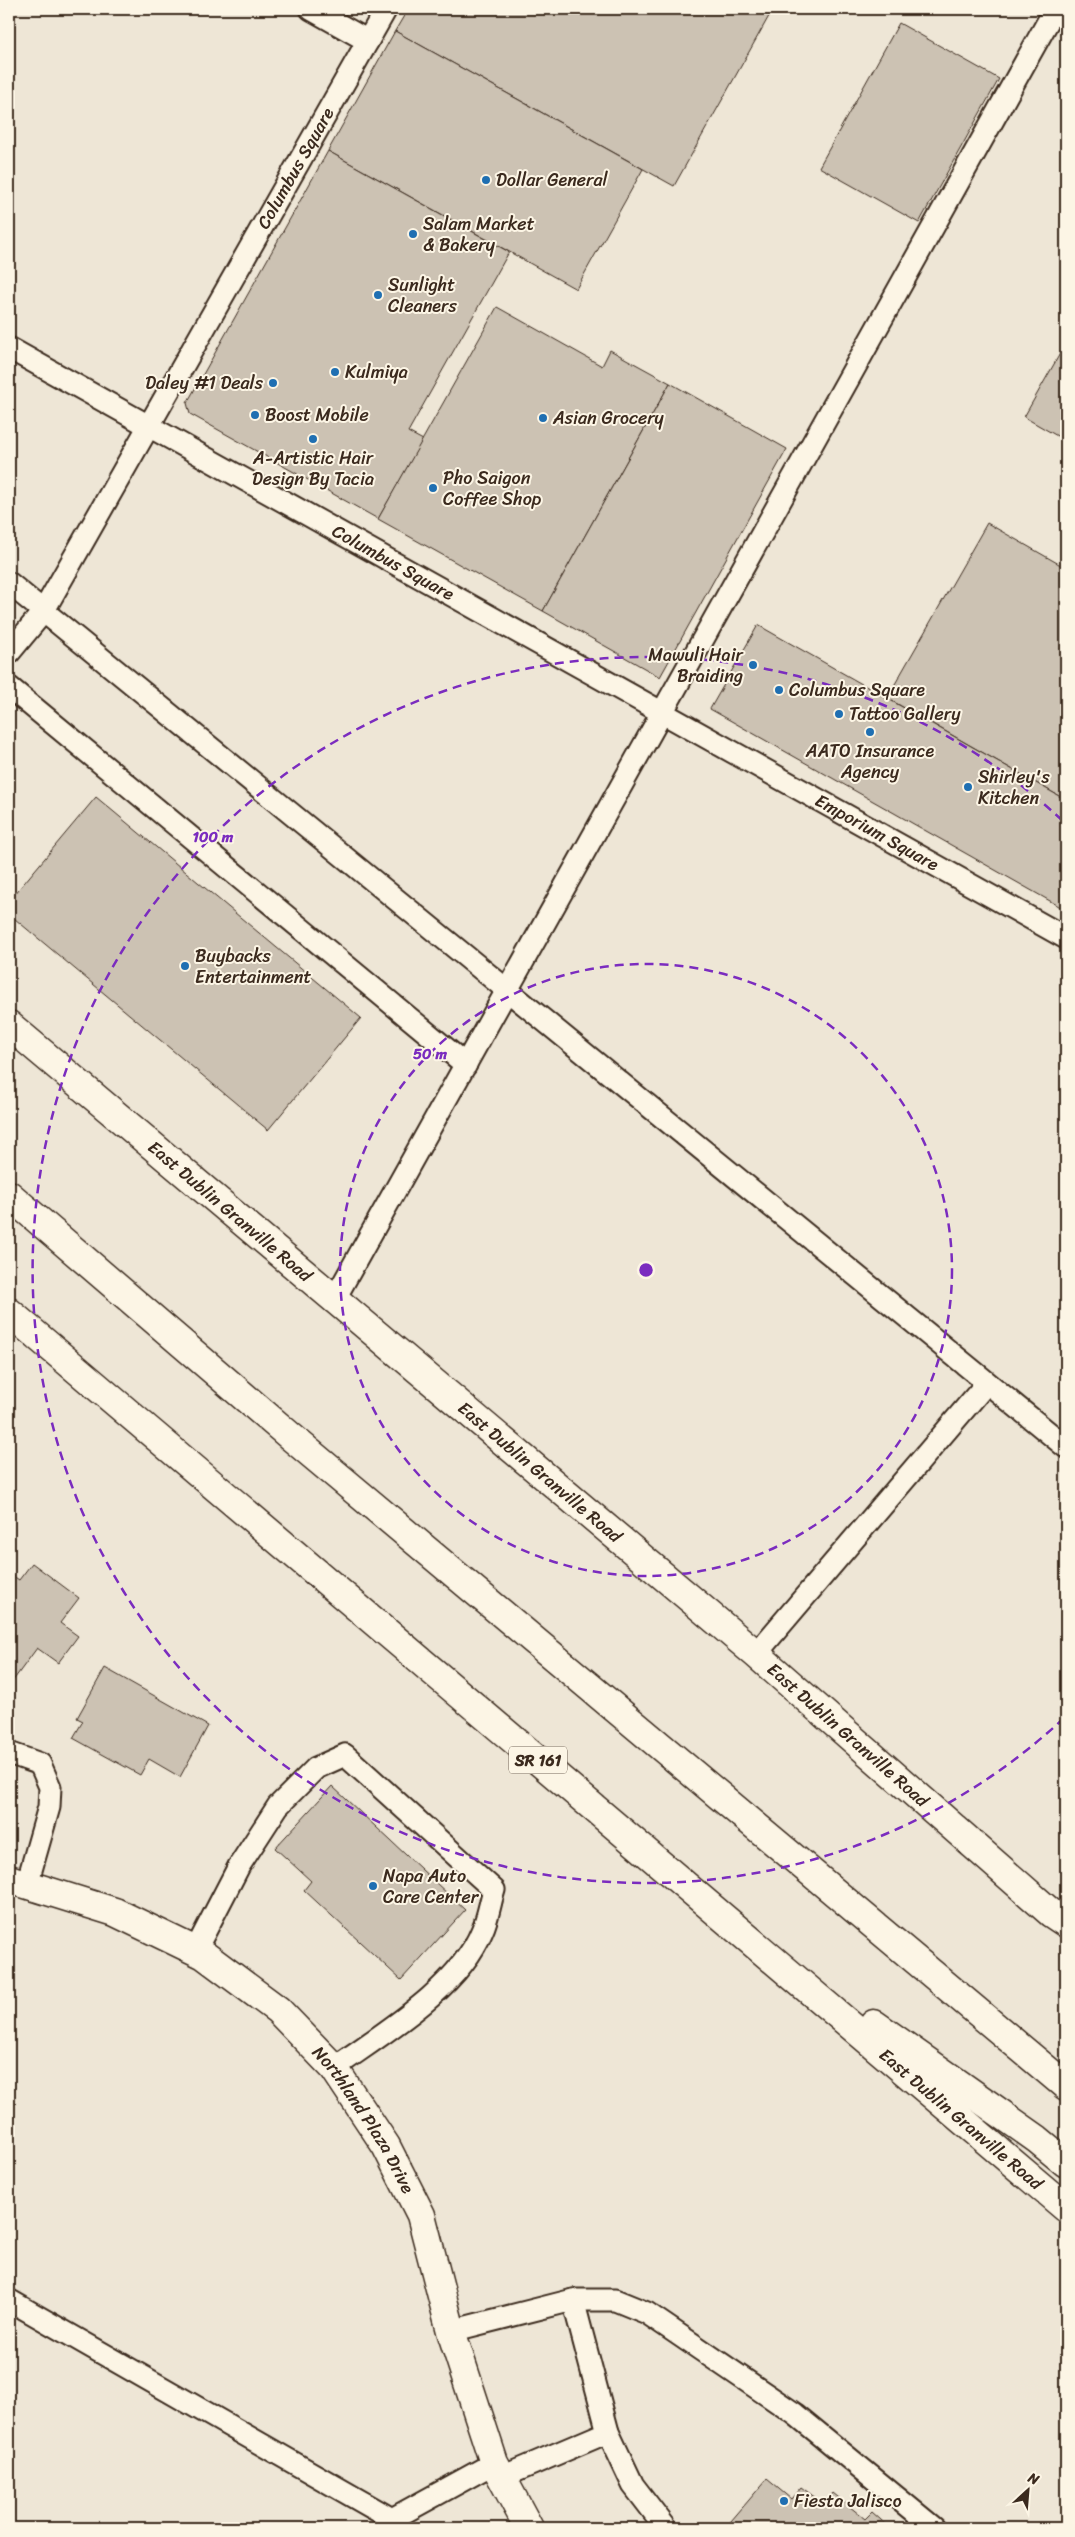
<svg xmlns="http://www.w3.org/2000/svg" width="1075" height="2537" font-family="Sriracha,sans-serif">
	<rect width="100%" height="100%" fill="#fcf5e5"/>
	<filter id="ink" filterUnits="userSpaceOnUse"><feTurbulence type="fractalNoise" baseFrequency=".02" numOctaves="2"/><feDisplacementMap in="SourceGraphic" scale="10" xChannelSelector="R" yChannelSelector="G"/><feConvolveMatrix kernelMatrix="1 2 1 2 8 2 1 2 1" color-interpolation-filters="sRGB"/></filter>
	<g filter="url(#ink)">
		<!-- built -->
		<rect fill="#eee6d6" x="9" y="9" width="1057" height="2519"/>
		<!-- building -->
		<g fill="#ccc2b3" stroke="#3b2a1e">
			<path d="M408 9H773L674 186 395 31Z"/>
			<path d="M899 23 999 79 919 223 819 167Z"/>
			<path d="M395 31 643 169 576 289 328 151Z"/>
			<path d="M328 151 509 252 408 432 423 440 378 519 190 414 187 403Z"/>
			<path d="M497 307 602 366 610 350 670 383 543 611 378 519Z"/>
			<path d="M1066 343V441L1024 417Z"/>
			<path d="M670 383 787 449 660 677 543 611Z"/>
			<path d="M987 523 1066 568V800L887 698Z"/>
			<path d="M758 625 1066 800V910L710 709Z"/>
			<path d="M96 797 361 1018 268 1130 9 914V901Z"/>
			<path d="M32 1563 79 1598 60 1623 78 1636 58 1663 37 1648 12 1682 9 1680V1573L19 1580Z"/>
			<path d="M105 1668 208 1726 180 1777 149 1759 140 1775 73 1738 83 1721 77 1718Z"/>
			<path d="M332 1786 465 1910 401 1980 304 1890 311 1881 275 1848Z"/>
			<path d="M767 2479 791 2499 801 2487 824 2504 833 2493 865 2519 872 2512 890 2528H725Z"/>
		</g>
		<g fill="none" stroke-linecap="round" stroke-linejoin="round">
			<!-- service casing -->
			<g stroke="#3b2a1e" stroke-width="25">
				<g id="service">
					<path d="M311 9 368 41"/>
					<path id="s1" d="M9 348 1066 938"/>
					<path d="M9 583 1066 1447"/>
					<path id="s2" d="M9 653 43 612 386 9"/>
					<path d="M9 687 466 1065"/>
					<path d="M334 1300 1055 9"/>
					<path d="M756 1654 986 1384"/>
					<path d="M9 1753 40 1764 50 1787 49 1807 27 1884"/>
					<path d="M195 1951 239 1866 278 1806 316 1768 345 1755 494 1890C490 1903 488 1918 482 1931 459 1988 383 2033 334 2068"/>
					<path d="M9 2300 392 2519 494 2463"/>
					<path d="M573 2300 608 2432"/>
					<path d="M451 2331 573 2300H615L647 2313 795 2414 934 2528"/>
					<path d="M502 2477 608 2432 633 2485 666 2528"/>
				</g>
			</g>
			<!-- minor casing -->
			<g stroke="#3b2a1e" stroke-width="31">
				<g id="minor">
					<path id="s3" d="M9 1025 756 1654 1051 1913 1066 1923"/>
					<path id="s4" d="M9 1879 115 1912 204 1955 278 2010 334 2068 386 2146 421 2215 451 2331 494 2463 529 2528"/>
				</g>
			</g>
			<!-- primary casing -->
			<g stroke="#3b2a1e" stroke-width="31">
				<g id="primary">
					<path d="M9 1195 290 1436 1066 2086"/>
					<path id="s5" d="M9 1312 1066 2208"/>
					<path d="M874 2024 1037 2139 1066 2163"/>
				</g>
			</g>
			<!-- service -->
			<use href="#service" stroke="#fcf5e5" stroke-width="21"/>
			<!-- minor -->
			<use href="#minor" stroke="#fcf5e5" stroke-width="28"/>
			<!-- primary -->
			<use href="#primary" stroke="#fcf5e5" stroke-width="28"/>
		</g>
	</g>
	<!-- distance rings -->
	<g fill="none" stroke="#7b2cbf" stroke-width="2.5" stroke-dasharray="9 6">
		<circle cx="646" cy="1270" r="306"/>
		<path d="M1064 1718A613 613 0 1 1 1064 822"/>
	</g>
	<!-- markers -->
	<g fill="#1f6fb2" stroke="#fcf5e5" stroke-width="2">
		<circle cx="486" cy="180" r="5"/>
		<circle cx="413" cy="234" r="5"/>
		<circle cx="378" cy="295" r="5"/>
		<circle cx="335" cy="372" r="5"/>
		<circle cx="273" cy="383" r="5"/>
		<circle cx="255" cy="415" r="5"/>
		<circle cx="543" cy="418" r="5"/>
		<circle cx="313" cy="439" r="5"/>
		<circle cx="433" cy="488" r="5"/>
		<circle cx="753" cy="665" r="5"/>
		<circle cx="779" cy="690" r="5"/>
		<circle cx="839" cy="714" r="5"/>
		<circle cx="870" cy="732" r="5"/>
		<circle cx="968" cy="787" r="5"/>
		<circle cx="185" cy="966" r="5"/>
		<circle cx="373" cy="1886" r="5"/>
		<circle cx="784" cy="2501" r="5"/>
	</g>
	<g text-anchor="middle" stroke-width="4" stroke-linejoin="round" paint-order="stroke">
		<!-- shield labels -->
		<rect fill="#fcf5e5" stroke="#75675a" stroke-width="1" x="509" y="1746.5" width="58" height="27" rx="4"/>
		<g font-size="16" font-weight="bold" fill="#3b2a1e">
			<text x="538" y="1766">SR 161</text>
		</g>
		<!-- street labels -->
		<g font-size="18" fill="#3b2a1e" stroke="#fcf5e5">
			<text dy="6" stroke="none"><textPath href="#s2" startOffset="564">Columbus Square</textPath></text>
			<text dy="6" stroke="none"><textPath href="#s1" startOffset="440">Columbus Square</textPath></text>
			<text dy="6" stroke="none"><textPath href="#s1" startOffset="994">Emporium Square</textPath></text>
			<text dy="6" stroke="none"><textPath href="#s3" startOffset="289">East Dublin Granville Road</textPath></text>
			<text dy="6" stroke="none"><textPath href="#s3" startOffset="694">East Dublin Granville Road</textPath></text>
			<text dy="6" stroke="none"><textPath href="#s3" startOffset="1099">East Dublin Granville Road</textPath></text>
			<text dy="6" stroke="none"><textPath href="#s5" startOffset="1248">East Dublin Granville Road</textPath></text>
			<text dy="6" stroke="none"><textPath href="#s4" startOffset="442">Northland Plaza Drive</textPath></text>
		</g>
		<!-- poi labels -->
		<g font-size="18" fill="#3b2a1e" stroke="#fcf5e5" text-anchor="start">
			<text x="496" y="186">Dollar General</text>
			<text x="423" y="230">Salam Market<tspan x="423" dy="21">&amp; Bakery</tspan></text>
			<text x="388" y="291">Sunlight<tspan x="388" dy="21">Cleaners</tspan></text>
			<text x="345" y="378">Kulmiya</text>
			<text x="263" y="389" text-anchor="end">Daley #1 Deals</text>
			<text x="265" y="421">Boost Mobile</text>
			<text x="553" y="424">Asian Grocery</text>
			<text x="313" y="464" text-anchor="middle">A-Artistic Hair<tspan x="313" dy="21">Design By Tacia</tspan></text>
			<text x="443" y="484">Pho Saigon<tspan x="443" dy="21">Coffee Shop</tspan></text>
			<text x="743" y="661" text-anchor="end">Mawuli Hair<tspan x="743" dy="21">Braiding</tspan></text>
			<text x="789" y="696">Columbus Square</text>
			<text x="849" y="720">Tattoo Gallery</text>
			<text x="870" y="757" text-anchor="middle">AATO Insurance<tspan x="870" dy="21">Agency</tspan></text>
			<text x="978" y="783">Shirley's<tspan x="978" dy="21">Kitchen</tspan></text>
			<text x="195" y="962">Buybacks<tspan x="195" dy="21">Entertainment</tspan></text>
			<text x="383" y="1882">Napa Auto<tspan x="383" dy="21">Care Center</tspan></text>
			<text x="794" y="2507">Fiesta Jalisco</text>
		</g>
	</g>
	<circle cx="646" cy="1270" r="8" fill="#7b2cbf" stroke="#fcf5e5" stroke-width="2.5"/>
	<g font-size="15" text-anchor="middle" font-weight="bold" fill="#7b2cbf" stroke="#fcf5e5" stroke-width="4" stroke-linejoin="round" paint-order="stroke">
		<text x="213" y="842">100 m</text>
		<text x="430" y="1059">50 m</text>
	</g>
	<!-- margin -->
	<rect width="1075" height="2537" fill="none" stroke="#fcf5e5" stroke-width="30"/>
	<rect x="15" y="15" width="1045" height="2507" fill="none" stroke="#3b2a1e" stroke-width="2" filter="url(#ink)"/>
	<!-- north arrow -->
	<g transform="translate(1028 2490) rotate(26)" stroke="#fcf5e5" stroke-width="4" paint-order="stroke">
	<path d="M0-4L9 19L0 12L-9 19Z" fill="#3b2a1e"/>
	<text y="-8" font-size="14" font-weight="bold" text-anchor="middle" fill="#3b2a1e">N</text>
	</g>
</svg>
